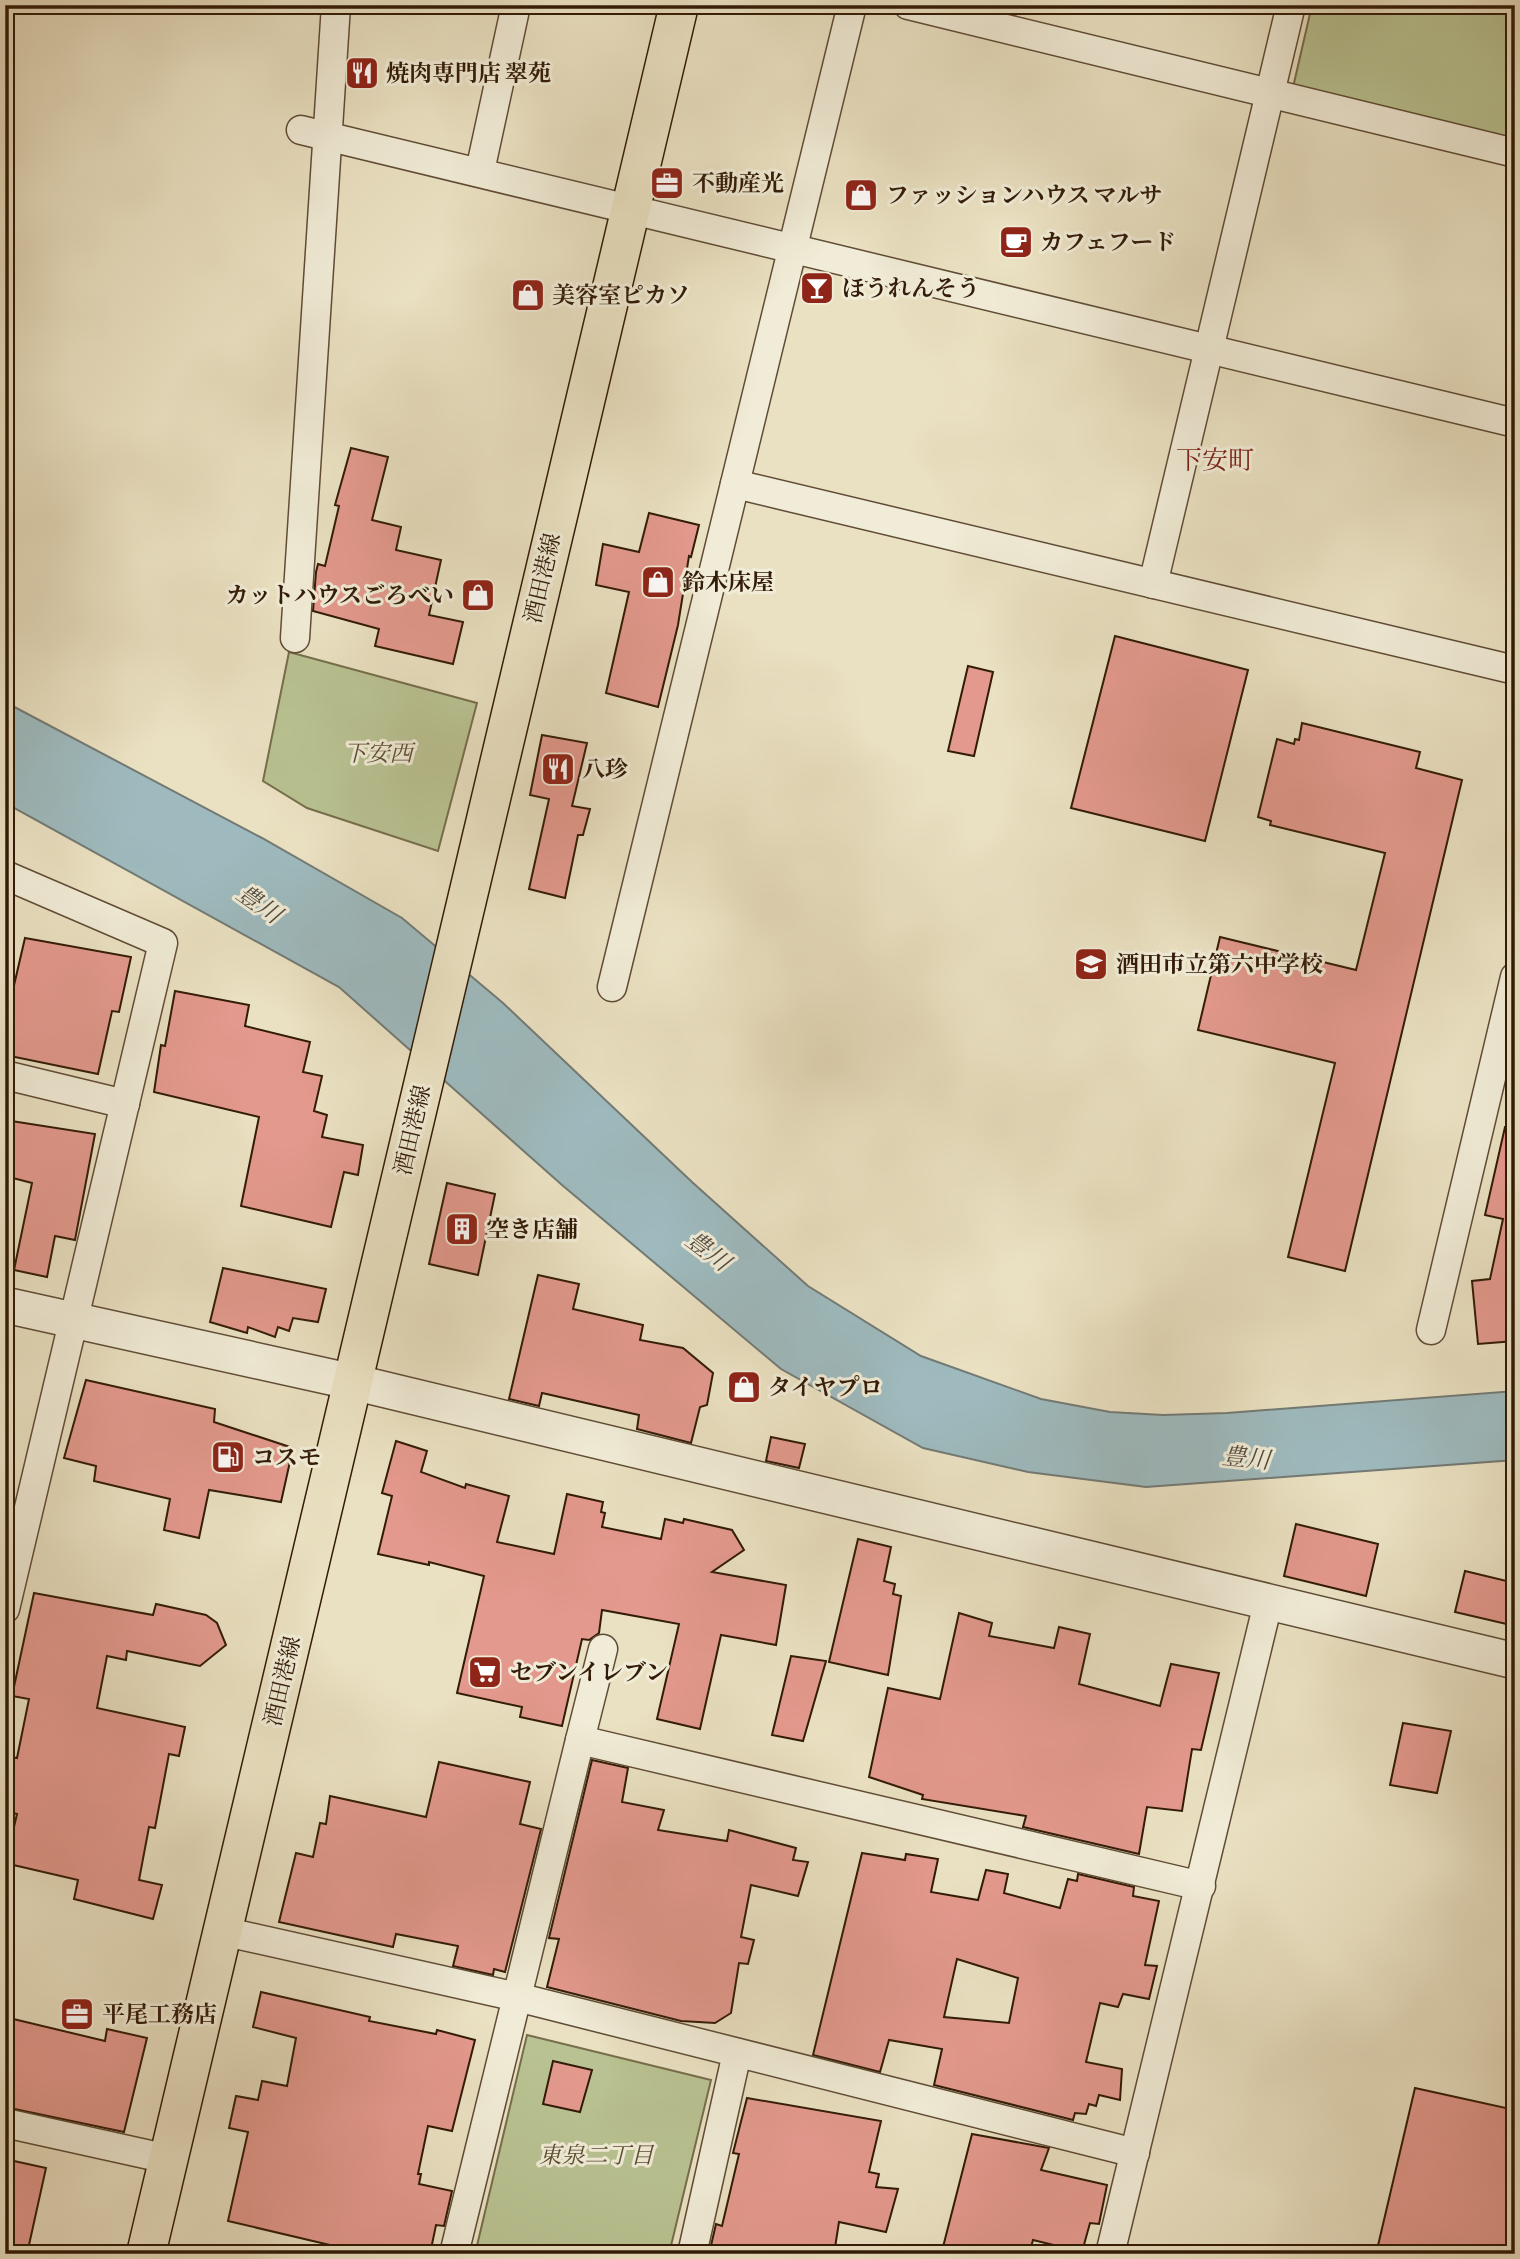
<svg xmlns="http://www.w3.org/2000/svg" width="1520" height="2259" font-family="'Libre Bodoni','Noto Serif JP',serif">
	<rect width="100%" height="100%" fill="#eae1c2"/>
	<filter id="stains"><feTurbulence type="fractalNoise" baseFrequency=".00286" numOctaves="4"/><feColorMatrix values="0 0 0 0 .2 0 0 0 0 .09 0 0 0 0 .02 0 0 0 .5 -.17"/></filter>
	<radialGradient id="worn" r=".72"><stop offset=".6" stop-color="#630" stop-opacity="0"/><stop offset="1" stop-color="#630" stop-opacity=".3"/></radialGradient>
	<!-- green -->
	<g fill="#b9c292" stroke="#766e4c" stroke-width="2">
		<path d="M1312 5H1515V150L1291 96Z"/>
		<path d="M289 652 477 703 438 851 307 808 263 781Z"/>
		<path d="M527 2035 711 2080 669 2254H475Z"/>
	</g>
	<!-- water -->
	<path fill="#9ebabe" stroke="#737a75" stroke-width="2" d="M5 702 262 838 402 918 503 1003 692 1182 808 1286 921 1356 1041 1399 1110 1412 1163 1415 1227 1413 1515 1391V1460L1146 1487 1028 1472 923 1448 781 1369 562 1185 339 987 5 803Z"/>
	<!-- building -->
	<g fill="#e3998d" stroke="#321b07" stroke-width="2" fill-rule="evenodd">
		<path d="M351 448 388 457 372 520 401 527 396 550 441 560 429 615 463 622 453 664 375 646 379 629 313 611 316 572 318 564 325 566 339 506 335 505Z"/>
		<path d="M649 513 699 525 691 557 689 556 678 625 658 707 606 693 629 592 596 585 603 544 639 552Z"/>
		<path d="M1115 636 1248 670 1205 841 1071 808Z"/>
		<path d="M968 666 993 672 974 756 948 751Z"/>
		<path d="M1302 723 1420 752 1416 768 1462 780 1345 1271 1288 1257 1335 1063 1198 1030 1220 937 1356 970 1385 853 1270 825 1271 821 1258 817 1277 739 1294 744 1295 739 1299 740Z"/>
		<path d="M542 735 587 743 572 806 590 809 583 835H578L565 898 529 889 549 799 530 795Z"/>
		<path d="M25 938 131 957 119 1012 112 1011 98 1074 5 1055V1024Z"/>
		<path d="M175 991 249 1005 245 1026 310 1042 303 1072 322 1076 314 1111 327 1115 322 1137 363 1145 358 1175 344 1172 331 1227 241 1206 259 1117 154 1092 161 1045 165 1046Z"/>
		<path d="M5 1120 95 1134 75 1240 55 1236 47 1277 14 1270 32 1183 5 1176Z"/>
		<path d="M1505 1127 1515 1128V1341L1478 1344 1472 1281 1490 1279 1503 1219 1485 1215Z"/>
		<path d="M447 1183 495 1194 478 1275 429 1264Z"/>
		<path d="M223 1268 326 1289 318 1322 293 1318 289 1331 278 1327 275 1337 248 1327 247 1333 210 1322Z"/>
		<path d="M538 1275 579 1284 573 1309 643 1325 640 1340 683 1348 713 1373 707 1405 700 1407 691 1443 637 1429 639 1415 542 1393 539 1406 509 1399Z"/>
		<path d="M86 1380 215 1409 214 1422 293 1448 281 1502 209 1490 199 1538 164 1530 170 1499 94 1481 96 1466 64 1458Z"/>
		<path d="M771 1437 805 1444 799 1468 766 1461Z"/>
		<path d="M396 1441 427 1451 421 1472 465 1488 466 1484 509 1496 497 1542 554 1554 567 1494 603 1502 601 1512 605 1513 602 1527 661 1539 665 1519 683 1523 684 1519 732 1530 744 1550 712 1572 786 1585 776 1645 721 1635 700 1729 657 1719 679 1624 602 1610 599 1633 589 1640 582 1639 562 1726 520 1717 522 1707 457 1693 484 1576 429 1562V1565L378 1554 392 1496 382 1493Z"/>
		<path d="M1296 1524 1378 1544 1366 1596 1284 1576Z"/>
		<path d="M858 1539 891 1547 884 1581 895 1584 893 1594 901 1596 888 1675 829 1662Z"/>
		<path d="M1465 1571 1515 1583V1626L1455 1612Z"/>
		<path d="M34 1593 153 1615 156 1604 206 1615 217 1623 226 1645 200 1666 127 1651 126 1660 107 1656 97 1708 185 1727 179 1756 169 1754 155 1828 149 1827 139 1880 162 1885 153 1919 74 1899 78 1880 9 1864 11 1857H7L17 1814 5 1811V1756L17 1758 29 1699 12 1696Z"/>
		<path d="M959 1613 992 1623 989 1636 1054 1648 1059 1627 1090 1634 1079 1684 1160 1706 1171 1664 1219 1673 1201 1750 1192 1749 1182 1811 1147 1807 1139 1854 1023 1827 1026 1816 922 1799 923 1795 869 1777 888 1688 940 1699Z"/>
		<path d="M791 1656 826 1661 803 1741 772 1735Z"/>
		<path d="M1403 1723 1451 1731 1437 1793 1390 1785Z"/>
		<path d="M592 1760 628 1768 622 1802 664 1810 658 1830 727 1841 729 1830 796 1848 793 1860 808 1862 798 1896 751 1885 741 1937 754 1940 748 1964 739 1963 731 2013 715 2023 681 2021 547 1987 559 1939 549 1938Z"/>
		<path d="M439 1762 530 1782 520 1824 541 1829 505 1972 494 1969 493 1975 453 1966 458 1946 396 1934 393 1947 279 1922 296 1853 313 1857 320 1823 326 1824 330 1796 426 1817Z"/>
		<path d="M862 1853 905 1860 906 1854 938 1859 931 1892 978 1900 986 1870 1008 1874 1004 1893 1060 1908 1068 1879 1077 1881 1078 1874 1134 1887 1133 1896 1159 1901 1145 1965 1157 1966 1149 1999 1123 1994 1118 2007 1100 2003 1086 2062 1122 2069 1120 2100 1099 2095 1096 2106 1089 2104 1086 2114 1075 2113 1073 2120 934 2085 942 2049 889 2040 880 2072 813 2055ZM957 1959 1018 1978 1009 2023 944 2017Z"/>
		<path d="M261 1992 370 2017 369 2021 436 2034 437 2030 475 2040 452 2131 428 2126 418 2174H421L419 2184 452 2191 444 2226 436 2225 430 2254H329L330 2245 228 2221 248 2132 229 2128 236 2096 258 2100 262 2081 287 2086 296 2038 253 2027Z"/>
		<path d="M5 2017 105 2041 107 2029 147 2038 124 2132 5 2107Z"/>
		<path d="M553 2061 592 2070 580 2112 543 2104Z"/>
		<path d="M1415 2088 1515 2110V2254H1376Z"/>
		<path d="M747 2098 881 2121 869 2172 879 2174 876 2187 898 2189 886 2232 839 2222 834 2254H709L716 2224 722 2226 739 2154 733 2153Z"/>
		<path d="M972 2134 1049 2148 1041 2170 1107 2185 1099 2224 1090 2223 1082 2252 1033 2240 1029 2254H972L943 2247Z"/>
		<path d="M5 2159 46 2168 27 2254H5Z"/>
	</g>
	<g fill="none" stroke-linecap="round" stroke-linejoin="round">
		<!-- minor casing -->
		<g stroke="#604c36" stroke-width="31">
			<g id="minor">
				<path d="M908 5 1515 153"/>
				<path d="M301 130 1515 423"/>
				<path d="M480 171 516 5"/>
				<path d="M735 484 1515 670"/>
				<path d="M1153 584 1291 5"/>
				<path d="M295 638 336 5"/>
				<path d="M5 875 163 943 5 1609"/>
				<path d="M612 987 852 5"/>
				<path d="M5 1075 125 1104"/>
				<path d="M1431 1330 1515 977"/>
				<path d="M580 1740 603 1649"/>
				<path d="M222 1931 517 1997 1135 2153"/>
				<path d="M5 2123 168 2159"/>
				<path d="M454 2254 580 1740 1201 1886"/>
				<path d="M692 2254 737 2053"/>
				<path d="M1110 2254 1268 1603"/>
			</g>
		</g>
		<!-- tertiary casing -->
		<g stroke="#604c36" stroke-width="38">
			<path id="tertiary" d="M5 1305 353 1382 1515 1661"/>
		</g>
		<!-- primary casing -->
		<g stroke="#321b07" stroke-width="41">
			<path id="primary" d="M146 2254 679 5"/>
		</g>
		<!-- minor -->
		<use href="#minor" stroke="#f1ecd7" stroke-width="28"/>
		<!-- tertiary -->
		<use href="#tertiary" stroke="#f1ecd7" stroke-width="35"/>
		<!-- primary -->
		<use href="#primary" stroke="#eae1c2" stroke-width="38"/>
	</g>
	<!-- icons -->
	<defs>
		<g id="restaurant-square" transform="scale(1.75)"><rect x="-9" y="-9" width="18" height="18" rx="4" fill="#8f2418" stroke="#f1ecd7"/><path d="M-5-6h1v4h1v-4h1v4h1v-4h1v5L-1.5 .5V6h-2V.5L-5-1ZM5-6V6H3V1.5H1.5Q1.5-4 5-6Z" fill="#fff"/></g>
		<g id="office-square" transform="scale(1.75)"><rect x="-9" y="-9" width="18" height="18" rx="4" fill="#8f2418" stroke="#f1ecd7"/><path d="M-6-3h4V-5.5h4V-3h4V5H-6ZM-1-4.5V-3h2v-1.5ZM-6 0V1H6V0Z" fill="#fff"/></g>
		<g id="shop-square" transform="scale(1.75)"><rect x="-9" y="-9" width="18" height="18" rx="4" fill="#8f2418" stroke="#f1ecd7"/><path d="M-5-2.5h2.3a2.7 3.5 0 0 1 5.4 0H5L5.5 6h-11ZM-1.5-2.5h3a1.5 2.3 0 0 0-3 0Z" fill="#fff"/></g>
		<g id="cafe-square" transform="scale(1.75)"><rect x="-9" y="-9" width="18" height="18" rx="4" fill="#8f2418" stroke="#f1ecd7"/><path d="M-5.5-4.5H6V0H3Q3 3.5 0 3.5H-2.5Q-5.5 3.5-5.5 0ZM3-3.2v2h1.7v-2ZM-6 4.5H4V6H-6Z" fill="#fff"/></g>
		<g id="bar-square" transform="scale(1.75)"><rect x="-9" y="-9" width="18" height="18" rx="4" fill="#8f2418" stroke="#f1ecd7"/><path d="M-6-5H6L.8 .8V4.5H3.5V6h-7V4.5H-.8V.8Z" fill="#fff"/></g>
		<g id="school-square" transform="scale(1.75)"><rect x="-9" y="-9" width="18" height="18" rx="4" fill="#8f2418" stroke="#f1ecd7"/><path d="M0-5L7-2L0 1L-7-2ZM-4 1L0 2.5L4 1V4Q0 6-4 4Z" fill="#fff"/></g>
		<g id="building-square" transform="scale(1.75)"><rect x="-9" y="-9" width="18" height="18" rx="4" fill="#8f2418" stroke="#f1ecd7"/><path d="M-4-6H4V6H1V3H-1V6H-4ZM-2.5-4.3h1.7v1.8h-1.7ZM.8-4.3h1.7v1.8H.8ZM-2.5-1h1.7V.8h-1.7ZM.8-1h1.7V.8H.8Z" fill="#fff"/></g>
		<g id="fuel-square" transform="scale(1.75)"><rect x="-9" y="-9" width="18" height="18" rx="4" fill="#8f2418" stroke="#f1ecd7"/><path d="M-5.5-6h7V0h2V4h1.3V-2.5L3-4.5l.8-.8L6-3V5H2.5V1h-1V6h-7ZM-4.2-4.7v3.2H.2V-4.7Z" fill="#fff"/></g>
		<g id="supermarket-square" transform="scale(1.75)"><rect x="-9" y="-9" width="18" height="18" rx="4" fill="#8f2418" stroke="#f1ecd7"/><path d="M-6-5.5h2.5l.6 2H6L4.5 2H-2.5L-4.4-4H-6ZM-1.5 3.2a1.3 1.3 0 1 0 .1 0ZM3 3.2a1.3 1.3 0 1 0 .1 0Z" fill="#fff"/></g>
	</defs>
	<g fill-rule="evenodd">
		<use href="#restaurant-square" x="362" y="73"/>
		<use href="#office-square" x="667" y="183"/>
		<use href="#shop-square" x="861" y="195"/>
		<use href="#cafe-square" x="1016" y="242"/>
		<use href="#bar-square" x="817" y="288"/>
		<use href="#shop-square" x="528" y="295"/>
		<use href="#shop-square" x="658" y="582"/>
		<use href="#shop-square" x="478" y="595"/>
		<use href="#restaurant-square" x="558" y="769"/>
		<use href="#school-square" x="1091" y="964"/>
		<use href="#building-square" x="462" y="1229"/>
		<use href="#shop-square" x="744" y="1387"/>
		<use href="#fuel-square" x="228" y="1457"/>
		<use href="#supermarket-square" x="485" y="1672"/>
		<use href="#office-square" x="77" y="2014"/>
	</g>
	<g text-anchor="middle" stroke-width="6" stroke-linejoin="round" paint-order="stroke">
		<!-- poi labels -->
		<g font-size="23" font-weight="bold" fill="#321b07" stroke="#f1ecd7" text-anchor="start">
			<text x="386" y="81">焼肉専門店 翠苑</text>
			<text x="692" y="191">不動産光</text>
			<text x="886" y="203">ファッションハウス マルサ</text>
			<text x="1040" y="250">カフェフード</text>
			<text x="842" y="296">ほうれんそう</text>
			<text x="552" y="303">美容室ピカソ</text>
			<text x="682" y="590">鈴木床屋</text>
			<text x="454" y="603" text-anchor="end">カットハウスごろべい</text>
			<text x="582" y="777">八珍</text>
			<text x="1116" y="972">酒田市立第六中学校</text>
			<text x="486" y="1237">空き店舗</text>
			<text x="768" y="1395">タイヤプロ</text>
			<text x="252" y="1465">コスモ</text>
			<text x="510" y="1680">セブンイレブン</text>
			<text x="102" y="2022">平尾工務店</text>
		</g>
		<!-- street labels -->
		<g font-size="23" fill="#321b07" stroke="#f1ecd7">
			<text transform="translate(542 578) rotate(-77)" y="8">酒田港線</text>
			<text transform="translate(412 1130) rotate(-77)" y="8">酒田港線</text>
			<text transform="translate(282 1681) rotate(-77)" y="8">酒田港線</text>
		</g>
		<!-- park labels -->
		<g font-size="23" font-style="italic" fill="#5a4d31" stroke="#f1ecd7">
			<text x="378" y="761">下安西</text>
			<text x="596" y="2163">東泉二丁目</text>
		</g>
		<!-- water labels -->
		<g font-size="24" font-style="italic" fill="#524b3e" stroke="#f1ecd7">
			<text transform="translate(259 904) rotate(35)" y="8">豊川</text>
			<text transform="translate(708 1251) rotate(37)" y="8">豊川</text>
			<text transform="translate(1246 1458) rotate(6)" y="8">豊川</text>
		</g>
		<!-- quarter labels -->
		<g font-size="26" fill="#7a1f14" stroke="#f1ecd7">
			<text x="1215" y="469">下安町</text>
		</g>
	</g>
	<!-- margin -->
	<rect width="1520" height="2259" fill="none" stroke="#eae1c2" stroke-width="28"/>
	<rect x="7" y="7" width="1506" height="2245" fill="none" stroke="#321b07" stroke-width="3.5"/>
	<rect x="14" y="14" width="1492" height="2231" fill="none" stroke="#321b07" stroke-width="2"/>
	<rect width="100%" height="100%" filter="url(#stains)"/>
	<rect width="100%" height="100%" fill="url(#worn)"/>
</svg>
